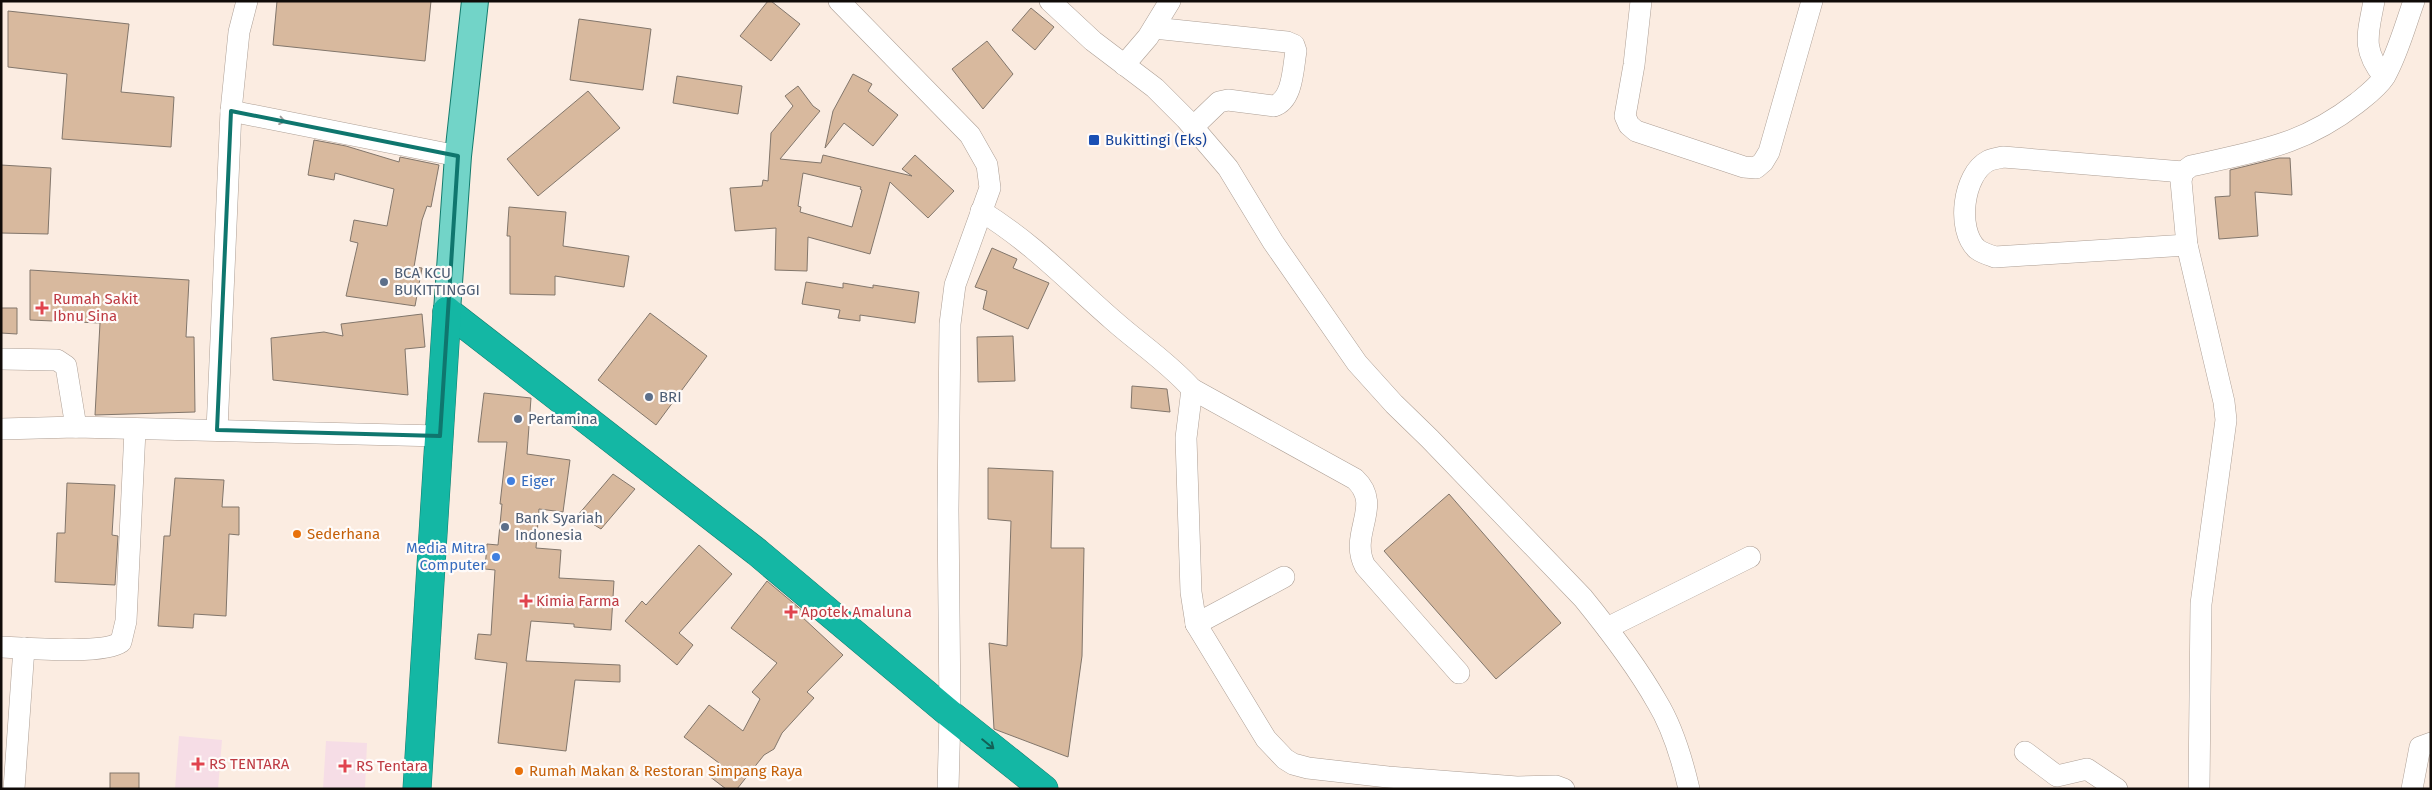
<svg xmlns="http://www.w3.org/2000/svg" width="2432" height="790" font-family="'Fira Sans',sans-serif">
	<rect width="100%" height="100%" fill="#fbece1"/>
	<!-- medical -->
	<g fill="#f6dde6">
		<path d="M179 736 222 740 218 789H175Z"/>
		<path d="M326 741 367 743 365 789H323Z"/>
	</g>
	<!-- building -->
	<g fill="#d8b99e" stroke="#82766b" fill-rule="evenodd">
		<path d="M277 1H431L425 61 273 45Z"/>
		<path d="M768 1H771L800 24 771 61 740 36Z"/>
		<path d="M1031 8 1054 27 1035 50 1012 30Z"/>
		<path d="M8 11 129 24 121 92 174 97 171 147 62 139 67 74 8 67Z"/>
		<path d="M579 19 651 29 643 90 570 80Z"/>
		<path d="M987 41 1013 74 983 109 952 69Z"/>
		<path d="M853 74 872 84 868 91 898 115 873 146 844 123 825 148 833 111Z"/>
		<path d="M677 76 742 86 738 114 673 103Z"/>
		<path d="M798 86 813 106 820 111 780 159 821 163 823 155 912 176 902 169 915 155 954 191 928 218 890 182 870 254 808 237 807 271 775 270 776 228 735 231 730 188 762 186 763 180 768 181 771 133 793 106 785 96ZM803 173 861 187 860 189 862 190 852 227 800 212 801 207 798 206Z"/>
		<path d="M588 91 620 128 538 196 507 159Z"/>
		<path d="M314 140 346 146 399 162 400 157 439 165 431 207 427 206 422 220 414 267 422 268 415 306 346 296 358 243 350 241 354 220 387 226 394 189 335 173 334 180 308 175Z"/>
		<path d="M2279 158H2290L2292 195 2255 192 2258 236 2219 239 2215 197 2230 196V170Z"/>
		<path d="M1 165 51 168 48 234 1 233Z"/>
		<path d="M509 207 566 212 563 246 629 256 624 287 555 276V295L510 294V236H507Z"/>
		<path d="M992 248 1017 259 1013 268 1049 283 1028 329 983 309 987 291 975 287Z"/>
		<path d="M30 270 189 280 186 337H194L195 412 95 415 100 323 30 320Z"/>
		<path d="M806 282 843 288V283L873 288V285L919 292 915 323 860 315V321L838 318 840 310 802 304Z"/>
		<path d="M1 308H17V334L1 333Z"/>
		<path d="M650 313 707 356 656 425 598 380Z"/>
		<path d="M422 314 425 347 405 349 408 395 273 380 271 338 324 332 343 336 341 324Z"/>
		<path d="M1013 336 1015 381 978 382 977 337Z"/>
		<path d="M1132 386 1167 389 1170 412 1131 408Z"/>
		<path d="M484 393 531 398 527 454 570 460 563 512 539 509 536 548 561 550 559 578 614 581 611 630 574 627V624L531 621 526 661 620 665V682L575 680 566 751 498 743 507 663 475 659 478 634 491 635 495 570 485 569 487 544 498 545 502 504H500L507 442H478Z"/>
		<path d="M988 468 1053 471 1051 548H1084L1082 656 1068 757 994 729 989 643 1007 646 1011 521 988 519Z"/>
		<path d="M613 474 635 489 601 529 578 515Z"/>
		<path d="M175 478 224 480 222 507H239V535L229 534 226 616 194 614 193 628 158 626 164 536H170Z"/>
		<path d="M67 483 115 485 112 535 118 536 115 585 55 582 57 533H65Z"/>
		<path d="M1449 494 1561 623 1496 679 1384 551Z"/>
		<path d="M699 545 732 574 679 633 693 645 677 665 625 621 642 601 646 605Z"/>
		<path d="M767 581 804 612 801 616 843 655 807 692 814 698 782 733 774 749 764 755 737 789H726L709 776 719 763 684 737 709 705 743 731 760 699 752 692 777 663 731 628Z"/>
		<rect x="110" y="773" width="29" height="16"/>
	</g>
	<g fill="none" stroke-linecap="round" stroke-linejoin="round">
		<!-- minor casing -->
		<g stroke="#ad9f95" stroke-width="22">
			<g id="minor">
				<path d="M839 1 970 135 987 165 990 188 955 285 950 324 948 510 950 714 948 789"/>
				<path d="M1050 1 1093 41 1155 88 1186 119 1228 168 1273 242 1357 363 1394 404 1430 439 1583 598C1609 630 1636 665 1657 702 1673 728 1682 759 1689 789"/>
				<path d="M1641 1 1634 65 1625 116 1629 125 1636 131 1744 167 1756 168 1763 162 1769 152 1812 1"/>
				<path d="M2374 1C2368 34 2361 49 2384 77"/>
				<path d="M1154 28 1287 42 1294 45 1296 51C1293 68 1293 100 1274 106L1228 100 1219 102 1193 127"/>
				<path d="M1124 65 1148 37 1170 1"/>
				<path d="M231 111 458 156"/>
				<path d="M2183 172 2003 157C1999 158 1992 159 1988 161 1963 174 1956 230 1977 249 1982 253 1989 255 1995 257L2187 245"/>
				<path d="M981 211C1034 244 1068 281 1114 321 1140 344 1169 363 1192 389L1186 438 1191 592 1196 624 1266 739 1285 759 1293 764 1308 768 1388 777 1517 787 1556 786 1564 789"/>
				<path d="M1 359 57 360 66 366 76 427"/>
				<path d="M1192 389 1355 479C1384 506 1348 533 1365 566L1459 673"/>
				<path d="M1 429 76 427 440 436"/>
				<path d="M217 430 231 111 239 32 247 1"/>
				<path d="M1196 624 1284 577"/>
				<path d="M1607 628 1750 557"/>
				<path d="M1 647C26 648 103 655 121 642L126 621 135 430"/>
				<path d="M2025 752 2057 776 2087 769 2117 789"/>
				<path d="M14 789 24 648"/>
				<path d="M2199 789 2201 604 2226 420 2224 402 2187 245 2181 181 2183 172 2191 166C2257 151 2302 146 2357 103 2367 95 2378 87 2385 76 2398 53 2405 26 2414 1"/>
				<path d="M2412 789 2420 747 2431 743"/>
			</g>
		</g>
		<!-- major casing -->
		<g stroke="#137b6d" stroke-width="28">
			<path id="major" d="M447 311 458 156 475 1"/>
		</g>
		<!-- highway casing -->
		<g stroke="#137b6d" stroke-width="29">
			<g id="highway">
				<path d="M447 311 757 552 950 714 1044 789"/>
				<path d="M417 789 447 311"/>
			</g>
		</g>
		<!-- minor -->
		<use href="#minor" stroke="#fff" stroke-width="21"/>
		<!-- major -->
		<use href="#major" stroke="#72d4c8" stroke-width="26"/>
		<!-- highway -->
		<use href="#highway" stroke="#14b7a4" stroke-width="28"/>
	</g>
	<!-- one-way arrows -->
	<defs><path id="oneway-shaft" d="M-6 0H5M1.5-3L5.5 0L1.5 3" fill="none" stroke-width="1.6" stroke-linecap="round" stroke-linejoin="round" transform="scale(1.25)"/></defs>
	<use stroke="#9f9d9c" href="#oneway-shaft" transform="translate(278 120) rotate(11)"/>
	<use stroke="#126156" href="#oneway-shaft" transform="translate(988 744) rotate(39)"/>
	<!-- marked area -->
	<path fill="none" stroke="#0f766e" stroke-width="4" stroke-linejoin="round" d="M231 111 458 156 440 436 217 430Z"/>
	<!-- markers -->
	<rect fill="#1a4fb4" stroke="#fffbf9" stroke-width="2" x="1088" y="134" width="12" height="12" rx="2.5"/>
	<g fill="#5c6f8a" stroke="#fffbf9" stroke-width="2">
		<circle cx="384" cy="282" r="5"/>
		<circle cx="649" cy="397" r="5"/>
		<circle cx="518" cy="419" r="5"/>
		<circle cx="505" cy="527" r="5"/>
	</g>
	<g fill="#e0444e" stroke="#fffbf9" stroke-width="2">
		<path d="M39.5 300.5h5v5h5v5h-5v5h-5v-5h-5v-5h5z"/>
		<path d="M523.5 593.5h5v5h5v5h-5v5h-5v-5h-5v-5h5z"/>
		<path d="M788.5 604.5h5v5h5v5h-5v5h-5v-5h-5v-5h5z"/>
		<path d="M195.5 756.5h5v5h5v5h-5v5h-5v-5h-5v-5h5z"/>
		<path d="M342.5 758.5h5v5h5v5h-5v5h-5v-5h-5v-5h5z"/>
	</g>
	<g fill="#3f7fe0" stroke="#fffbf9" stroke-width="2">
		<circle cx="511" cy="481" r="5"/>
		<circle cx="496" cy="557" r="5"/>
	</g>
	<g fill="#e8710a" stroke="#fffbf9" stroke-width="2">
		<circle cx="297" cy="534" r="5"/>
		<circle cx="519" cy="771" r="5"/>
	</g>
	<g text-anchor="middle" stroke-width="4.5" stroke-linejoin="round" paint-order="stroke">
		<!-- transit labels -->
		<g font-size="15" fill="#164399" stroke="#fffbf9" text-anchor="start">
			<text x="1105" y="145">Bukittingi (Eks)</text>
		</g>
		<!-- service labels -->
		<g font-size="15" fill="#4e5e75" stroke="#fffbf9" text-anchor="start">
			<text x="394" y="278">BCA KCU<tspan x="394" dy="17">BUKITTINGGI</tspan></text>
			<text x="659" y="402">BRI</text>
			<text x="528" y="424">Pertamina</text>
			<text x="515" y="523">Bank Syariah<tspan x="515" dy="17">Indonesia</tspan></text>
		</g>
		<!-- health labels -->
		<g font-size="15" fill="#be3a42" stroke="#fffbf9" text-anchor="start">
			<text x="53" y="304">Rumah Sakit<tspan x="53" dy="17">Ibnu Sina</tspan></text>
			<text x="536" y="606">Kimia Farma</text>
			<text x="801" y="617">Apotek Amaluna</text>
			<text x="209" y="769">RS TENTARA</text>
			<text x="356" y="771">RS Tentara</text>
		</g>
		<!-- shop labels -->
		<g font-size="15" fill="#366cbe" stroke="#fffbf9" text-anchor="start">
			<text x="521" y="486">Eiger</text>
			<text x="486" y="553" text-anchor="end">Media Mitra<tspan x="486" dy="17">Computer</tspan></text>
		</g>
		<!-- food labels -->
		<g font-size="15" fill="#c56008" stroke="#fffbf9" text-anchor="start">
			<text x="307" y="539">Sederhana</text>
			<text x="529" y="776">Rumah Makan &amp; Restoran Simpang Raya</text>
		</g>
	</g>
	<!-- border -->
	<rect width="2432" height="790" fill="none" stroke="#100b08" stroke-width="5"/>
</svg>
